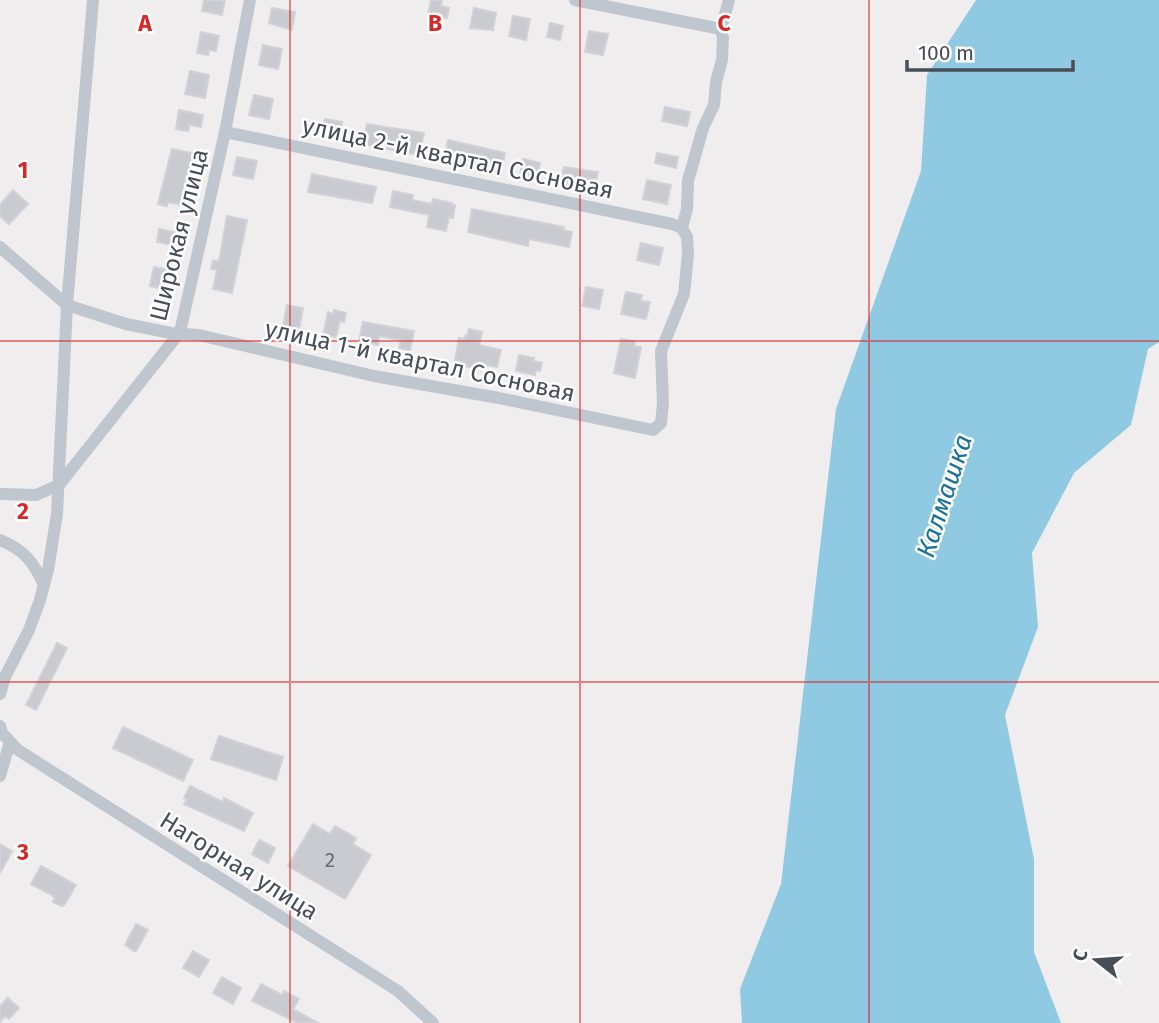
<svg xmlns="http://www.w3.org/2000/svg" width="1159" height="1023" font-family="'Fira Sans',sans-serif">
	<rect width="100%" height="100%" fill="#efeded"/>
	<!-- water -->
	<path fill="#90cae2" d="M976 0H1159V342L1148 349 1131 425 1074 473 1032 553 1038 627 1005 715 1034 859V952L1061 1023H742L740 989 781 884 836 409 921 171 927 75Z"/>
	<!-- building -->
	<g fill="#cacbd1" stroke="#d1d2d8" stroke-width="2">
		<path d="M204 0H225L222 15 202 11Z"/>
		<path d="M431 0H442L441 6 449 8 447 18 428 15Z"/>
		<path d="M272 8 295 12 292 30 269 23Z"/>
		<path d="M474 8 496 13 493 30 470 28Z"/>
		<path d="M513 16 530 19 526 40 509 36Z"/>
		<path d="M550 23 563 26 560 40 547 37Z"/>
		<path d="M589 31 608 34 603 55 585 52Z"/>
		<path d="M201 32 219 36 216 51 209 50 208 55 197 53Z"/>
		<path d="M263 45 282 49 278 69 259 65Z"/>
		<path d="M190 71 209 75 205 98 185 94Z"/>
		<path d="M254 95 273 99 269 119 249 115Z"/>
		<path d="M665 107 690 112 687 126 662 121Z"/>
		<path d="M179 110 203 115 201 127 189 125 188 131 176 129Z"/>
		<path d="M325 119 342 122 339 139 321 135Z"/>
		<path d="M367 124 424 133 419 155 363 144Z"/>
		<path d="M448 140 505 153 501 173 444 160Z"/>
		<path d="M172 149 196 154 193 165 190 164 182 205 168 202 167 206 158 204Z"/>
		<path d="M657 153 678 157 676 168 655 163Z"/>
		<path d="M237 157 257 161 253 179 233 175Z"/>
		<path d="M523 159 540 163 537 178 520 175Z"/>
		<path d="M564 167 598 172 595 186 574 182 573 186 560 183Z"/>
		<path d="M312 174 376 187 372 203 308 192Z"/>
		<path d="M647 180 671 185 667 204 643 199Z"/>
		<path d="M13 190 28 204 9 224 0 216V205Z"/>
		<path d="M393 191 413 195 412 200 432 204 433 199 452 203V205H455L453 218 449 217 446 231 427 227 429 215 390 207Z"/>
		<path d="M472 209 564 227 563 230 572 232 569 247 529 239 528 246 468 232Z"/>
		<path d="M227 216 247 220 232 293 213 289 217 270 211 269 213 260 219 262Z"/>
		<path d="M159 229 174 232 172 245 157 242Z"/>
		<path d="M641 243 663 248 659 265 637 260Z"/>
		<path d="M154 267 170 270 166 290 150 286Z"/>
		<path d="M586 287 603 290 599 309 582 306Z"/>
		<path d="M626 292 642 295 641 301 650 302 646 319 621 314Z"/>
		<path d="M287 305 303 308 299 329 283 326Z"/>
		<path d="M334 310 346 313 344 322 340 321 336 337 323 335 328 312 333 314Z"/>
		<path d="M363 322 414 331 410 350 399 348 401 340 379 336 378 345 359 341Z"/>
		<path d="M469 329 482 332 479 345 501 350 497 367 475 363 474 368 459 365 460 361 455 360 459 338 464 339 465 336H467Z"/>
		<path d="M621 339 635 341 634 346 641 347 635 378 614 373Z"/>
		<path d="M519 355 534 358 533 361 542 363 540 371 536 370 535 375 516 371Z"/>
		<path d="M57 643 67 648 36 710 26 705Z"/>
		<path d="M123 727 193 760 183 781 113 748Z"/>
		<path d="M219 736 283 757 276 780 211 759Z"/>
		<path d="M190 786 223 802 224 798 253 813 244 831 184 804 187 799 184 798Z"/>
		<path d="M313 824 330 834 335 826 356 838 353 844 371 855 345 899 288 866Z"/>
		<path d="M259 840 275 848 268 863 252 854Z"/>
		<path d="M0 844 12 851 0 873Z"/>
		<path d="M41 866 76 885 65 904 62 906 53 902 55 899 52 895 31 884Z"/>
		<path d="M136 924 148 930 136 951H134L125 945Z"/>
		<path d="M193 951 209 960 199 977 183 968Z"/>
		<path d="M222 977 241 988 233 1004 213 993Z"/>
		<path d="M261 984 282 995 284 991 299 999 293 1009 318 1023H298L252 1001Z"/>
		<path d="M8 998 19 1008 9 1019 5 1016 0 1022V1006Z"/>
	</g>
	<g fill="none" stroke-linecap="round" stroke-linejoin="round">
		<!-- minor -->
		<g stroke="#bfc6ce" stroke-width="12">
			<path d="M575 0 721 29"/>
			<path d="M225 132 672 224 682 228"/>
			<path d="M0 247 67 305 126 324 171 333 199 335 374 376 499 398 653 430 661 423 663 403 661 351 684 294 688 254 687 237 682 228 687 209 688 181 703 128 714 105 716 82 722 60 723 38 721 29 729 0"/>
			<path d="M0 494 36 495 59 485 180 332 225 132 250 0"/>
			<path d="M0 540C24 550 33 561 44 585"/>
			<path d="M0 694 5 677 29 630 40 600 48 570 57 514 67 305 93 0"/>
			<path d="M0 726 2 733 18 750 398 991 433 1023"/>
			<path d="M0 776 10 742"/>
		</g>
	</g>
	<!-- grid -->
	<path fill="none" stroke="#d62828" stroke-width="2" stroke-opacity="0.55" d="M290 0V1023M580 0V1023M869 0V1023M0 341H1159M0 682H1159"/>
	<g text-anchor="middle" stroke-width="5" stroke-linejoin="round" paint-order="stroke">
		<!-- number labels -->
		<g font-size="21" fill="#686d76">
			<text x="330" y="867">2</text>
		</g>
		<!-- street labels -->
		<g font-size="24" fill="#474e58" stroke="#fff">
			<text transform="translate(458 158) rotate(12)" y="8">улица 2-й квартал Сосновая</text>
			<text transform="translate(179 235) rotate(-76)" y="8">Широкая улица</text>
			<text transform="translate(420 361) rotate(12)" y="8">улица 1-й квартал Сосновая</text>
			<text transform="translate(239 866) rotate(32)" y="8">Нагорная улица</text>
		</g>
		<!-- water labels -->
		<g font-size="26" font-style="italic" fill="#1a7298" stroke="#fff">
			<text transform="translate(944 496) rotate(-72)" y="9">Калмашка</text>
		</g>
	</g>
	<g font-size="23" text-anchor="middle" font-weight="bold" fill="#d62828" stroke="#fff" stroke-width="5" stroke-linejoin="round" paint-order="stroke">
		<text x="145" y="31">A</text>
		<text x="435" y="31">B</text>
		<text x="724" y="31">C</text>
		<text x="23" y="178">1</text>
		<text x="23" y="519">2</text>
		<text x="23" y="860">3</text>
	</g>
	<!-- north arrow -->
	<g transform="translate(1096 960) rotate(287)" stroke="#ffffff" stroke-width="5" paint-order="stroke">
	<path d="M0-5L12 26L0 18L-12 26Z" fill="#474e58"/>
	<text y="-10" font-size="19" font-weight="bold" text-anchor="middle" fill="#474e58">С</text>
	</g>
	<!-- scale -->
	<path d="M907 60v10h166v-10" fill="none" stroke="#474e58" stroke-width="3.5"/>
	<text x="918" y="60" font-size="21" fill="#474e58" stroke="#ffffff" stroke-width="5" paint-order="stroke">100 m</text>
</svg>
